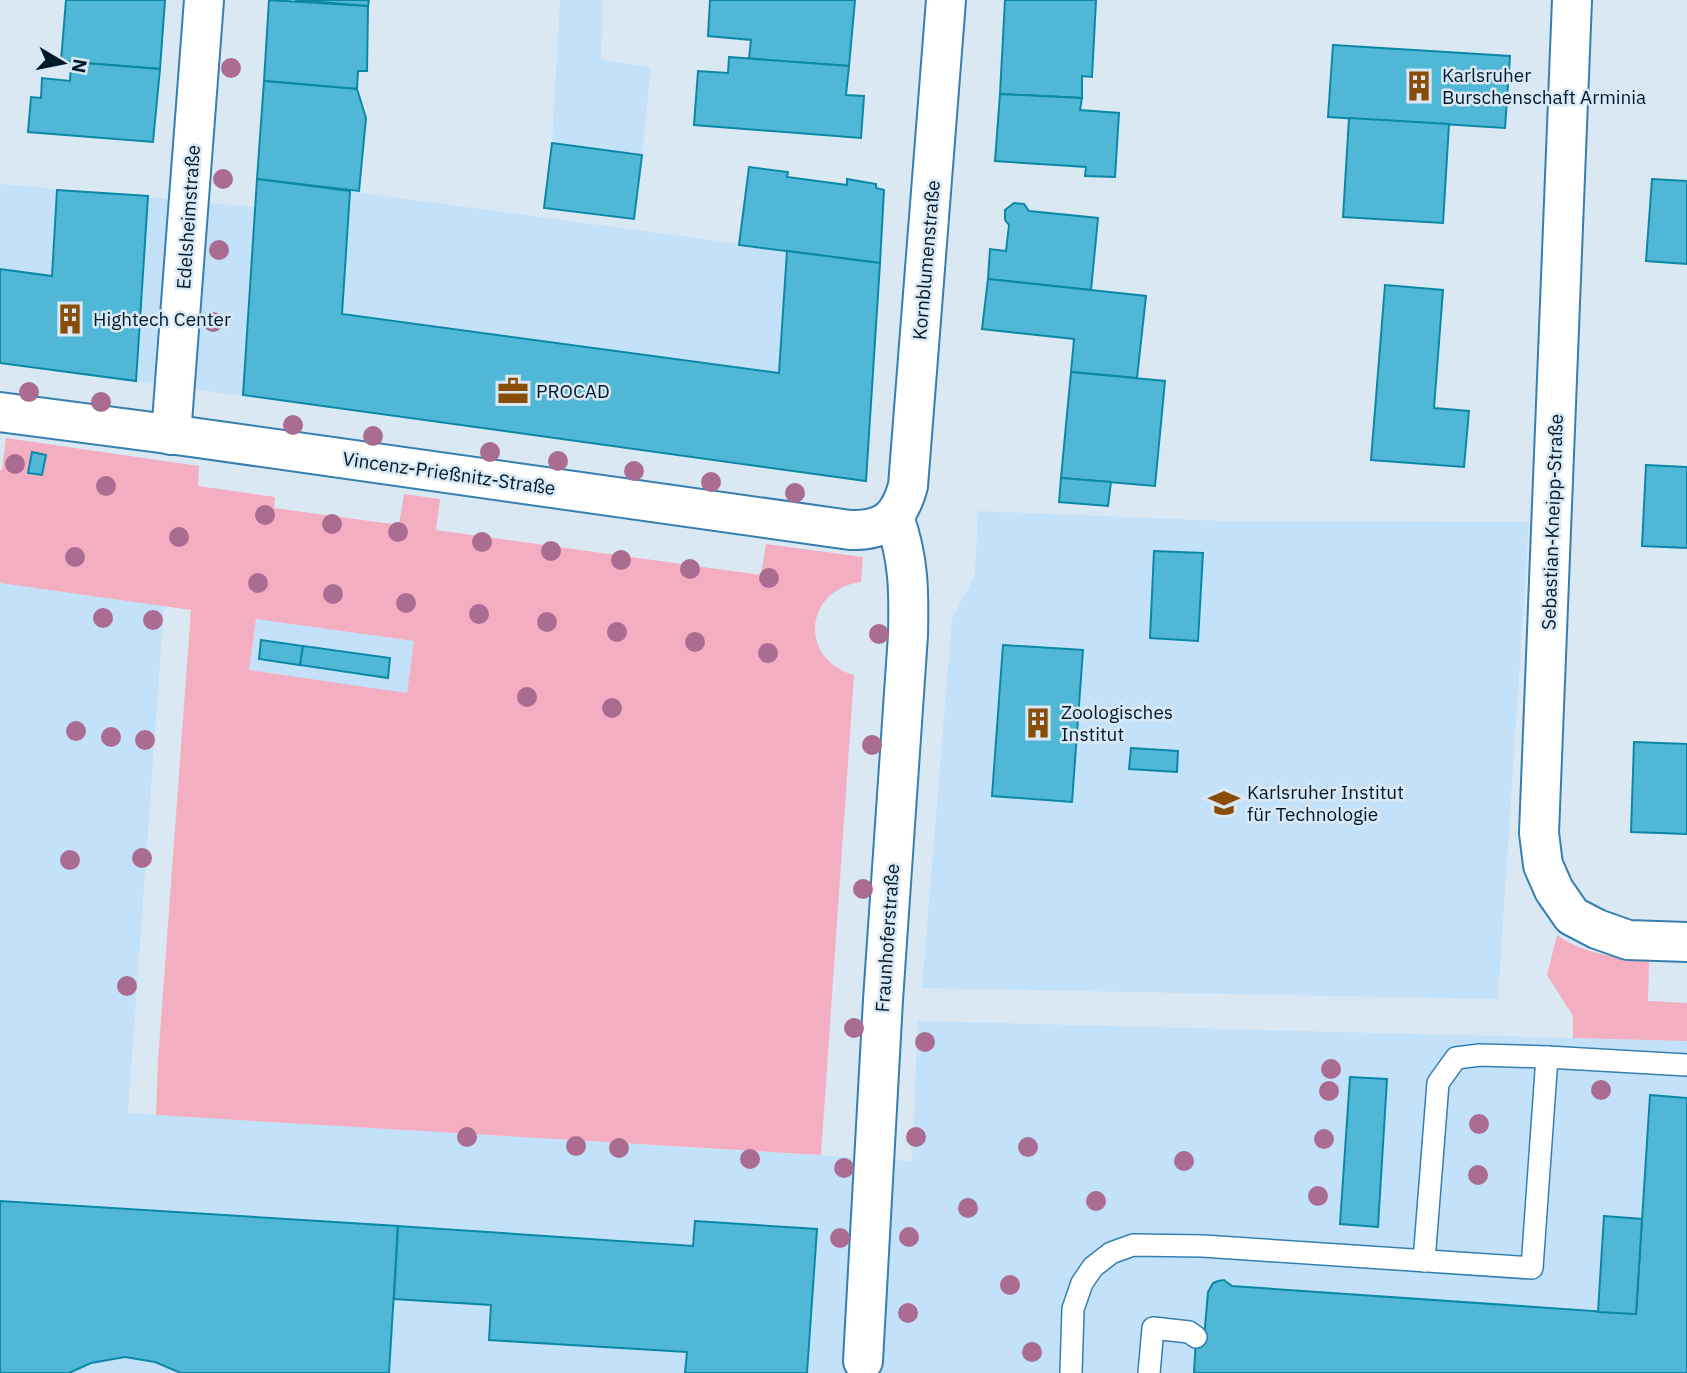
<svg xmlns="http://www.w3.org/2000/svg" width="1687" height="1373" font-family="'IBM Plex Sans',sans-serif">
	<rect width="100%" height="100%" fill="#dae8f3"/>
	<!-- built -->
	<g fill="#c3e1f9">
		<path d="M560 0H603L601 60 651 67 642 155 552 143Z"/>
		<path d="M257 179 880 263 866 481 0 363V184L255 207Z"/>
		<path d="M978 511 1224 521 1529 522 1498 999 922 988 952 619 975 575Z"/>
		<path d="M0 583 164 606 128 1113 912 1161 918 1021 1687 1041V1373H0Z"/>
		<path d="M256 619 414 641 407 694 249 670Z"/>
	</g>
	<!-- green -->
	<g fill="#f4aec1" fill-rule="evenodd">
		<path d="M6 438 199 466 198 486 275 497 274 508 399 525 404 494 440 499 436 530 761 575 766 544 863 557 861 582C804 590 798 659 854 675L821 1155 156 1115 158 1061 191 610 0 583V470H2ZM256 619 414 641 407 693 249 670Z"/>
		<path d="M1557 935C1585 955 1616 957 1649 961L1648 1001 1687 1003V1041L1573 1038V1016L1547 975Z"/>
	</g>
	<!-- building -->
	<g fill="#50b7d7" stroke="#0c88a7" stroke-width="2">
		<path d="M66 0H165L160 69 61 61Z"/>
		<path d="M269 0 368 6 367 71H358L357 89 264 81Z"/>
		<path d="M295 0H369L368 6Z"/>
		<path d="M710 0H855L849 66 749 59 751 40 708 36Z"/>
		<path d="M1005 0H1096L1092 77 1082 76V98L1000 94Z"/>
		<path d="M1333 45 1510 56 1505 128 1328 117Z"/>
		<path d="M729 57 849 66 846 95 864 96 861 138 694 125 698 71 728 73Z"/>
		<path d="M71 62 160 69 153 142 28 132 31 97 41 98 42 78 70 81Z"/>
		<path d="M264 81 357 89 366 118 359 191 257 179Z"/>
		<path d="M1000 94 1082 98 1080 110 1119 113 1115 177 1085 176 1086 167 995 161Z"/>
		<path d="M1349 118 1449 124 1443 223 1343 217Z"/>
		<path d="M552 143 642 155 634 219 544 208Z"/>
		<path d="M749 167 788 172 787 177 847 185V179L876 184V188L884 190 880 263 739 245Z"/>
		<path d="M257 179 350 191 342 314 779 373 787 251 880 263 866 481 243 395Z"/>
		<path d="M1652 179 1687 181V264L1646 261Z"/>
		<path d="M57 190 148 196 136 381 0 363V269L52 276Z"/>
		<path d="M1014 203 1024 204 1029 211 1098 218 1091 290 988 279 990 249 1006 251 1009 225 1005 220V210Z"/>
		<path d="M988 279 1146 296 1137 378 1071 372 1074 339 982 329Z"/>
		<path d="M1385 285 1443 290 1434 408 1469 411 1464 467 1371 460Z"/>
		<path d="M1071 372 1165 381 1155 486 1061 478Z"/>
		<path d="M32 452 46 455 42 475 28 473Z"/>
		<path d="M1646 465 1687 467V548L1642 546Z"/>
		<path d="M1061 478 1111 482 1108 506 1059 502Z"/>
		<path d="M1154 551 1203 553 1198 641 1150 638Z"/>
		<path d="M261 640 303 646 300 665 259 659Z"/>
		<path d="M1003 645 1083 650 1072 802 992 796Z"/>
		<path d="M303 646 390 658 388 678 300 665Z"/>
		<path d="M1634 742 1687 744V834L1631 832Z"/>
		<path d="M1131 748 1178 751 1177 772 1129 769Z"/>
		<path d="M1350 1077 1387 1079 1378 1227 1340 1224Z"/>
		<path d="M1650 1095 1687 1098V1373H1194L1196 1337 1204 1338 1208 1292 1213 1283 1218 1281 1224 1280 1232 1286 1636 1314Z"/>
		<path d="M0 1201 398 1226 389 1373H181L155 1362 125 1357 91 1363 69 1373H0Z"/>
		<path d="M1604 1216 1642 1219 1636 1314 1598 1312Z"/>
		<path d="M695 1221 817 1229 807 1373H685L687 1352 489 1340 491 1305 394 1299 398 1226 693 1246Z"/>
	</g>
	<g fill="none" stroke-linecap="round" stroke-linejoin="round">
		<!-- lane casing -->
		<g stroke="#367fb0" stroke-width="24">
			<g id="lane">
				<path d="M1424 1261 1438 1083 1456 1058 1480 1055 1547 1057"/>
				<path d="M1071 1373 1073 1309 1082 1283 1093 1267 1111 1253 1133 1245 1203 1246 1532 1268 1547 1057 1687 1065"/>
				<path d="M1149 1373 1153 1328 1189 1332 1196 1337"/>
			</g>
		</g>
		<!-- street casing -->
		<g stroke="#367fb0" stroke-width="42">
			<g id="street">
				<path d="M1572 0 1539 833 1543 865 1554 890 1572 916 1597 929 1628 940 1687 942"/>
				<path d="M0 412 191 437 850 530C884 531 899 519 908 486L946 0"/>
				<path d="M171 435 204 0"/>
				<path d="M863 1361 883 1000 908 635C909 592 909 559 894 517"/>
			</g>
		</g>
		<!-- lane -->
		<use href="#lane" stroke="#fff" stroke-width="21"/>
		<!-- street -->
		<use href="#street" stroke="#fff" stroke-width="38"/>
	</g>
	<!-- trees -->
	<g fill="#ab6c91">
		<circle cx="231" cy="68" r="10"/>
		<circle cx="223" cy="179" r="10"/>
		<circle cx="219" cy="250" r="10"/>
		<circle cx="213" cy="322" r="10"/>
		<circle cx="29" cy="392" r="10"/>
		<circle cx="101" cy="402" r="10"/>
		<circle cx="293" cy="425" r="10"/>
		<circle cx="373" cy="436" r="10"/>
		<circle cx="490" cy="452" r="10"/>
		<circle cx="558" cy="461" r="10"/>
		<circle cx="15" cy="464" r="10"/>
		<circle cx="634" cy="471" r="10"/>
		<circle cx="711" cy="482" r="10"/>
		<circle cx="106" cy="486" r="10"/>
		<circle cx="795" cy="493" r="10"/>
		<circle cx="265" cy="515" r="10"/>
		<circle cx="332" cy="524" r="10"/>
		<circle cx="398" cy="532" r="10"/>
		<circle cx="179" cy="537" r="10"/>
		<circle cx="482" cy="542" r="10"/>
		<circle cx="551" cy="551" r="10"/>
		<circle cx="75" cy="557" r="10"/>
		<circle cx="621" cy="560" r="10"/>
		<circle cx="690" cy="569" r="10"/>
		<circle cx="769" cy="578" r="10"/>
		<circle cx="258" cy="583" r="10"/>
		<circle cx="333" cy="594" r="10"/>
		<circle cx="406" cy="603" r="10"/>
		<circle cx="479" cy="614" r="10"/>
		<circle cx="103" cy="618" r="10"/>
		<circle cx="153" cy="620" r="10"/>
		<circle cx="547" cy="622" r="10"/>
		<circle cx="617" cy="632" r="10"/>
		<circle cx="879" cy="634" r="10"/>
		<circle cx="695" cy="642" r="10"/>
		<circle cx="768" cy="653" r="10"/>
		<circle cx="527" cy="697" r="10"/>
		<circle cx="612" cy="708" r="10"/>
		<circle cx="76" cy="731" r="10"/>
		<circle cx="111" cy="737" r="10"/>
		<circle cx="145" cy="740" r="10"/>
		<circle cx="872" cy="745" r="10"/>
		<circle cx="142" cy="858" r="10"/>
		<circle cx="70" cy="860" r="10"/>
		<circle cx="863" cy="889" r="10"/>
		<circle cx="127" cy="986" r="10"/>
		<circle cx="854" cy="1028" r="10"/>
		<circle cx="925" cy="1042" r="10"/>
		<circle cx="1331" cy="1069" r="10"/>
		<circle cx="1601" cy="1090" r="10"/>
		<circle cx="1329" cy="1091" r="10"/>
		<circle cx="1479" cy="1124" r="10"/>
		<circle cx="467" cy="1137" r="10"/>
		<circle cx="916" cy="1137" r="10"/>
		<circle cx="1324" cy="1139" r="10"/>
		<circle cx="576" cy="1146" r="10"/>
		<circle cx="1028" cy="1147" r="10"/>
		<circle cx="619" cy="1148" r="10"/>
		<circle cx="750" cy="1159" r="10"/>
		<circle cx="1184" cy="1161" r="10"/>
		<circle cx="844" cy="1168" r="10"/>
		<circle cx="1478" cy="1175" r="10"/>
		<circle cx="1318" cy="1196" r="10"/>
		<circle cx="1096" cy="1201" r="10"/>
		<circle cx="968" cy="1208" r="10"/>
		<circle cx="909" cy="1237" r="10"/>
		<circle cx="840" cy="1238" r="10"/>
		<circle cx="1010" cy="1285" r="10"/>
		<circle cx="908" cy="1313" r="10"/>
		<circle cx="1032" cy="1352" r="10"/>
	</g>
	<!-- icons -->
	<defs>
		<g id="building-bare" transform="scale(2.415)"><path d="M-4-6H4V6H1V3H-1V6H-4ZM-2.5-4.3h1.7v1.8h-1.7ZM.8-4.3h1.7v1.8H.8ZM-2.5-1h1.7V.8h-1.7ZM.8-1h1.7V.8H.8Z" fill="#884d06" stroke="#dae8f3" stroke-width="2.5" paint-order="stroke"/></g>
		<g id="office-bare" transform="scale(2.415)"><path d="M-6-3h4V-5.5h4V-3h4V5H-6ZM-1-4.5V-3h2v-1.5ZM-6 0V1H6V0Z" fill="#884d06" stroke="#dae8f3" stroke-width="2.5" paint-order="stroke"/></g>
		<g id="university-bare" transform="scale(2.415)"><path d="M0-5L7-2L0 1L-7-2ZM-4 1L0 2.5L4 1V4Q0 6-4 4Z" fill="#884d06" stroke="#dae8f3" stroke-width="2.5" paint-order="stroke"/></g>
	</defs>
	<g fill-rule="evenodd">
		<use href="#building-bare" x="1419" y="86"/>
		<use href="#building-bare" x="70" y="319"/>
		<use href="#office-bare" x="513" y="391"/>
		<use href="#building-bare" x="1038" y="723"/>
		<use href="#university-bare" x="1224" y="803"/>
	</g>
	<g text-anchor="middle" stroke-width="5" stroke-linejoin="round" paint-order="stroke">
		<!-- poi labels -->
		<g font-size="19" fill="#001a2d" stroke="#dae8f3" text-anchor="start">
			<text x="1442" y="82">Karlsruher<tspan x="1442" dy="22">Burschenschaft Arminia</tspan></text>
			<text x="93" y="326">Hightech Center</text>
			<text x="536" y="398">PROCAD</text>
			<text x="1061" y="719">Zoologisches<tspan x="1061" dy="22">Institut</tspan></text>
			<text x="1247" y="799">Karlsruher Institut<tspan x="1247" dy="22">für Technologie</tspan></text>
		</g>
		<!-- street labels -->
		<g font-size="19" fill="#001a2d" stroke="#dae8f3">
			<text transform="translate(188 217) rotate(-86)" y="7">Edelsheimstraße</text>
			<text transform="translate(926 260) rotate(-85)" y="7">Kornblumenstraße</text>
			<text transform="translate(449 473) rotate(8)" y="7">Vincenz-Prießnitz-Straße</text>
			<text transform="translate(1552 522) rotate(-88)" y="7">Sebastian-Kneipp-Straße</text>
			<text transform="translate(887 938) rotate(-86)" y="7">Fraunhoferstraße</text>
		</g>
	</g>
	<!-- north arrow -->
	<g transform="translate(63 63) rotate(100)" stroke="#dae8f3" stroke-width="5" paint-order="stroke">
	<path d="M0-5L12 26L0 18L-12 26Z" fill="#001a2d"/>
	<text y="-10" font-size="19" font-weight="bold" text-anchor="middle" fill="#001a2d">N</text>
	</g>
</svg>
